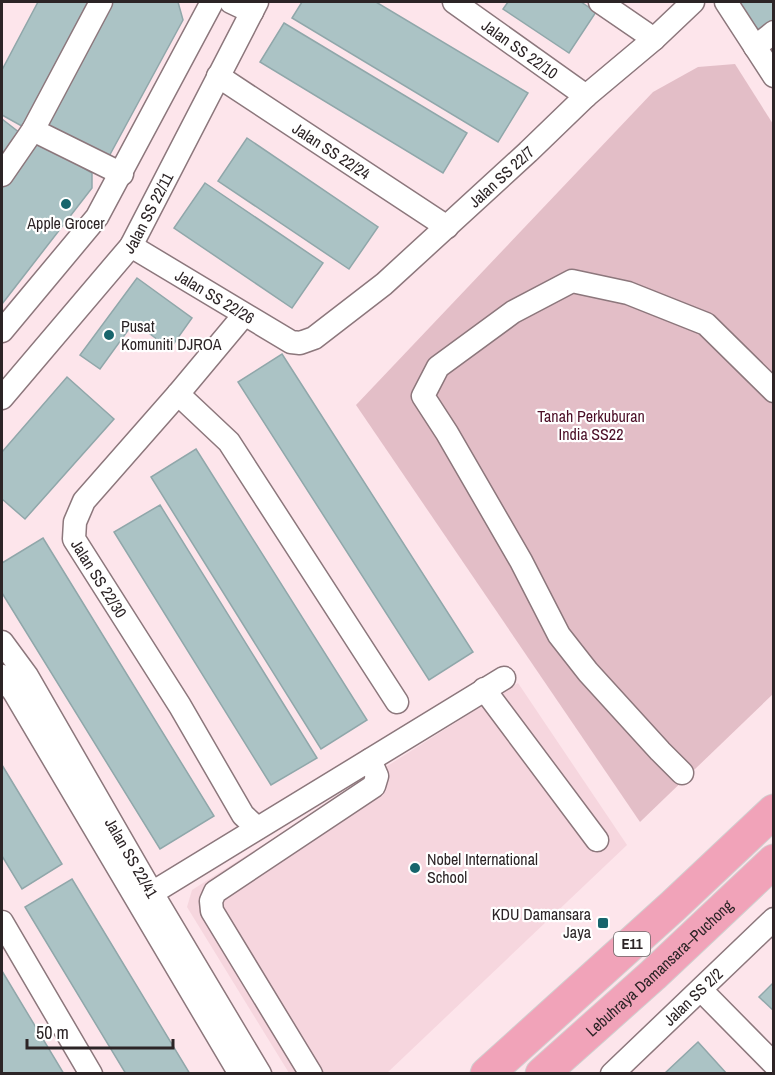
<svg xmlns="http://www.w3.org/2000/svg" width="775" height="1075" font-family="'Archivo Narrow',sans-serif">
	<rect width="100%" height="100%" fill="#fde5eb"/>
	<!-- built -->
	<path fill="#f6d6de" d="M518 683 627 845 387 1073H289L187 907 192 890Z"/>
	<!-- green -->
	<path fill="#e3bec7" d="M735 64 773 124V694L640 822 356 405 653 92 698 67Z"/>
	<!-- building -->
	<g fill="#abc3c5" stroke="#90a7aa" stroke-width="1.5">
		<path d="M38 2H94L27 129 2 115V70Z"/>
		<path d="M111 2H178L183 20 107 160 43 126Z"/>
		<path d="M302 2H376L528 93 498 142 292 18Z"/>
		<path d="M508 2H581L596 12 569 53 503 9Z"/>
		<path d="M731 2H774V28L765 36Z"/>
		<path d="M284 23 467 133 443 173 260 62Z"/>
		<path d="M2 119 25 137 2 167Z"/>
		<path d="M247 138 378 227 349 269 218 181Z"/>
		<path d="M41 143 92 173V188L2 304V187L31 147Z"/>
		<path d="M205 183 323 263 292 308 174 228Z"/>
		<path d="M137 278 192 318 170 349 134 322 100 369 80 355Z"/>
		<path d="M282 354 473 652 429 680 238 382Z"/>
		<path d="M67 377 114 419 25 519 2 499V452Z"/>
		<path d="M196 449 367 720 321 749 151 477Z"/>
		<path d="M160 505 317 758 271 785 114 532Z"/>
		<path d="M43 538 214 816 160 849 2 593V563Z"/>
		<path d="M2 765 62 864 22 889 2 856Z"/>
		<path d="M72 879 190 1074H126L25 907Z"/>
		<path d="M2 971 64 1074H2Z"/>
		<path d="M774 982V1011L759 997Z"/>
		<path d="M698 1042 727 1074H664Z"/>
	</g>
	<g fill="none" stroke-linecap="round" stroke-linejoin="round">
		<!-- minor casing -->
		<g stroke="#8c777c" stroke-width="25">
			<g id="minor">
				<path d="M231 2 252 12"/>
				<path id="s1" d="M454 2 586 96"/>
				<path d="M600 2 654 39"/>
				<path d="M726 2 774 76"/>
				<path d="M755 47 774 32"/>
				<path id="s2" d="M218 76 447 227"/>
				<path d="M33 130 122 174"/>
				<path d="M2 175 33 130 101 2"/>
				<path id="s3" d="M131 246 291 342 300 343 314 338 384 284 528 152 586 96 654 39 693 2"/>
				<path id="s4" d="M244 315 178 394 84 501 75 522 74 539 180 706 243 815 257 828"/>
				<path d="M2 331 97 217 212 2"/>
				<path d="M178 394 229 442 397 702"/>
				<path id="s5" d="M2 398 131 246 257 2"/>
				<path id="s6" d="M2 642 27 676 152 893 260 1074"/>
				<path d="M2 676 14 692 240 1074"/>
				<path d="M484 689 597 840"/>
				<path d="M682 773 660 751 588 672 559 635 521 561 447 433 423 396 438 367 513 312 572 281 628 293 706 324 774 391"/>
				<path d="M152 893 504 678"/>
				<path d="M2 922 91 1074"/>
				<path d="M701 990 774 1064"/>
				<path d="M311 1074 212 911 211 901 215 892 374 786 377 776 370 760"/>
				<path id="s7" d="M612 1074 774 919"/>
			</g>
		</g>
		<!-- highway casing -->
		<g stroke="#d1cfcf" stroke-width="35">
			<g id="highway">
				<path d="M487 1074 673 906 774 811"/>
				<path id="s8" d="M542 1074 653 975 774 861"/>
			</g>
		</g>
		<!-- minor -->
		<use href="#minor" stroke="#fff" stroke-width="22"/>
		<!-- highway -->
		<use href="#highway" stroke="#f1a3b9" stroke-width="33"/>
	</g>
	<!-- markers -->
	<g fill="#17656c" stroke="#fff" stroke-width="2">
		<circle cx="66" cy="204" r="6"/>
		<circle cx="109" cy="335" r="6"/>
		<circle cx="415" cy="868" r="6"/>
		<rect x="597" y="917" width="12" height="12" rx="3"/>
	</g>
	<g text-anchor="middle" stroke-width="4.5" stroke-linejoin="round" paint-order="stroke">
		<!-- shield labels -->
		<rect fill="#fff" stroke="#6b6667" stroke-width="1.5" x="614" y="932" width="36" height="24" rx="4.5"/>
		<g font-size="15" font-weight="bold" fill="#2c2426">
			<text x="632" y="949">E11</text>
		</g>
		<!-- street labels -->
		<g font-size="16" fill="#2c2426" stroke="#fff">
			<text dy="6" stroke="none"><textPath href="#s1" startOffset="81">Jalan SS 22/10</textPath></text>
			<text dy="6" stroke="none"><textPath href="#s2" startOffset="136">Jalan SS 22/24</textPath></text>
			<text dy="6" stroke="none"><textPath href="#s3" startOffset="458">Jalan SS 22/7</textPath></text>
			<text dy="6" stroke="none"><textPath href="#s5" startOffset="237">Jalan SS 22/11</textPath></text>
			<text dy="6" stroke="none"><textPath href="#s3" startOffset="98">Jalan SS 22/26</textPath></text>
			<text dy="6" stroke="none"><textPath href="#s4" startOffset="332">Jalan SS 22/30</textPath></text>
			<text dy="6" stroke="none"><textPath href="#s6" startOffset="252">Jalan SS 22/41</textPath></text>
			<text dy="6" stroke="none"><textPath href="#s8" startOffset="158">Lebuhraya Damansara–Puchong</textPath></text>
			<text dy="6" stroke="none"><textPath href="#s7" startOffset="112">Jalan SS 2/2</textPath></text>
		</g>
		<!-- poi labels -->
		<g font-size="16" fill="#2c2426" stroke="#fff" text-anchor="start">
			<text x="66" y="229" text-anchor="middle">Apple Grocer</text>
			<text x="121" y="332">Pusat<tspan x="121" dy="18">Komuniti DJROA</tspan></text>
			<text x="427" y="865">Nobel International<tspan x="427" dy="18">School</tspan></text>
			<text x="591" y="920" text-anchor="end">KDU Damansara<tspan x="591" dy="18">Jaya</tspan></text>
		</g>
		<!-- park labels -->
		<g font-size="16" fill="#4c0f27" stroke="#fff">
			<text x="591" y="422">Tanah Perkuburan<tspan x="591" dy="18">India SS22</tspan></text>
		</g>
	</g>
	<!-- border -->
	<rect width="775" height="1075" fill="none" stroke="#2c2426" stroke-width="6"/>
	<!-- scale -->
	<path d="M27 1039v9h146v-9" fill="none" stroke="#2c2426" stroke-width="3"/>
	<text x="36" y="1039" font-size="18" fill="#2c2426" stroke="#ffffff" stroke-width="4.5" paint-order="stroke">50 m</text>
</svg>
